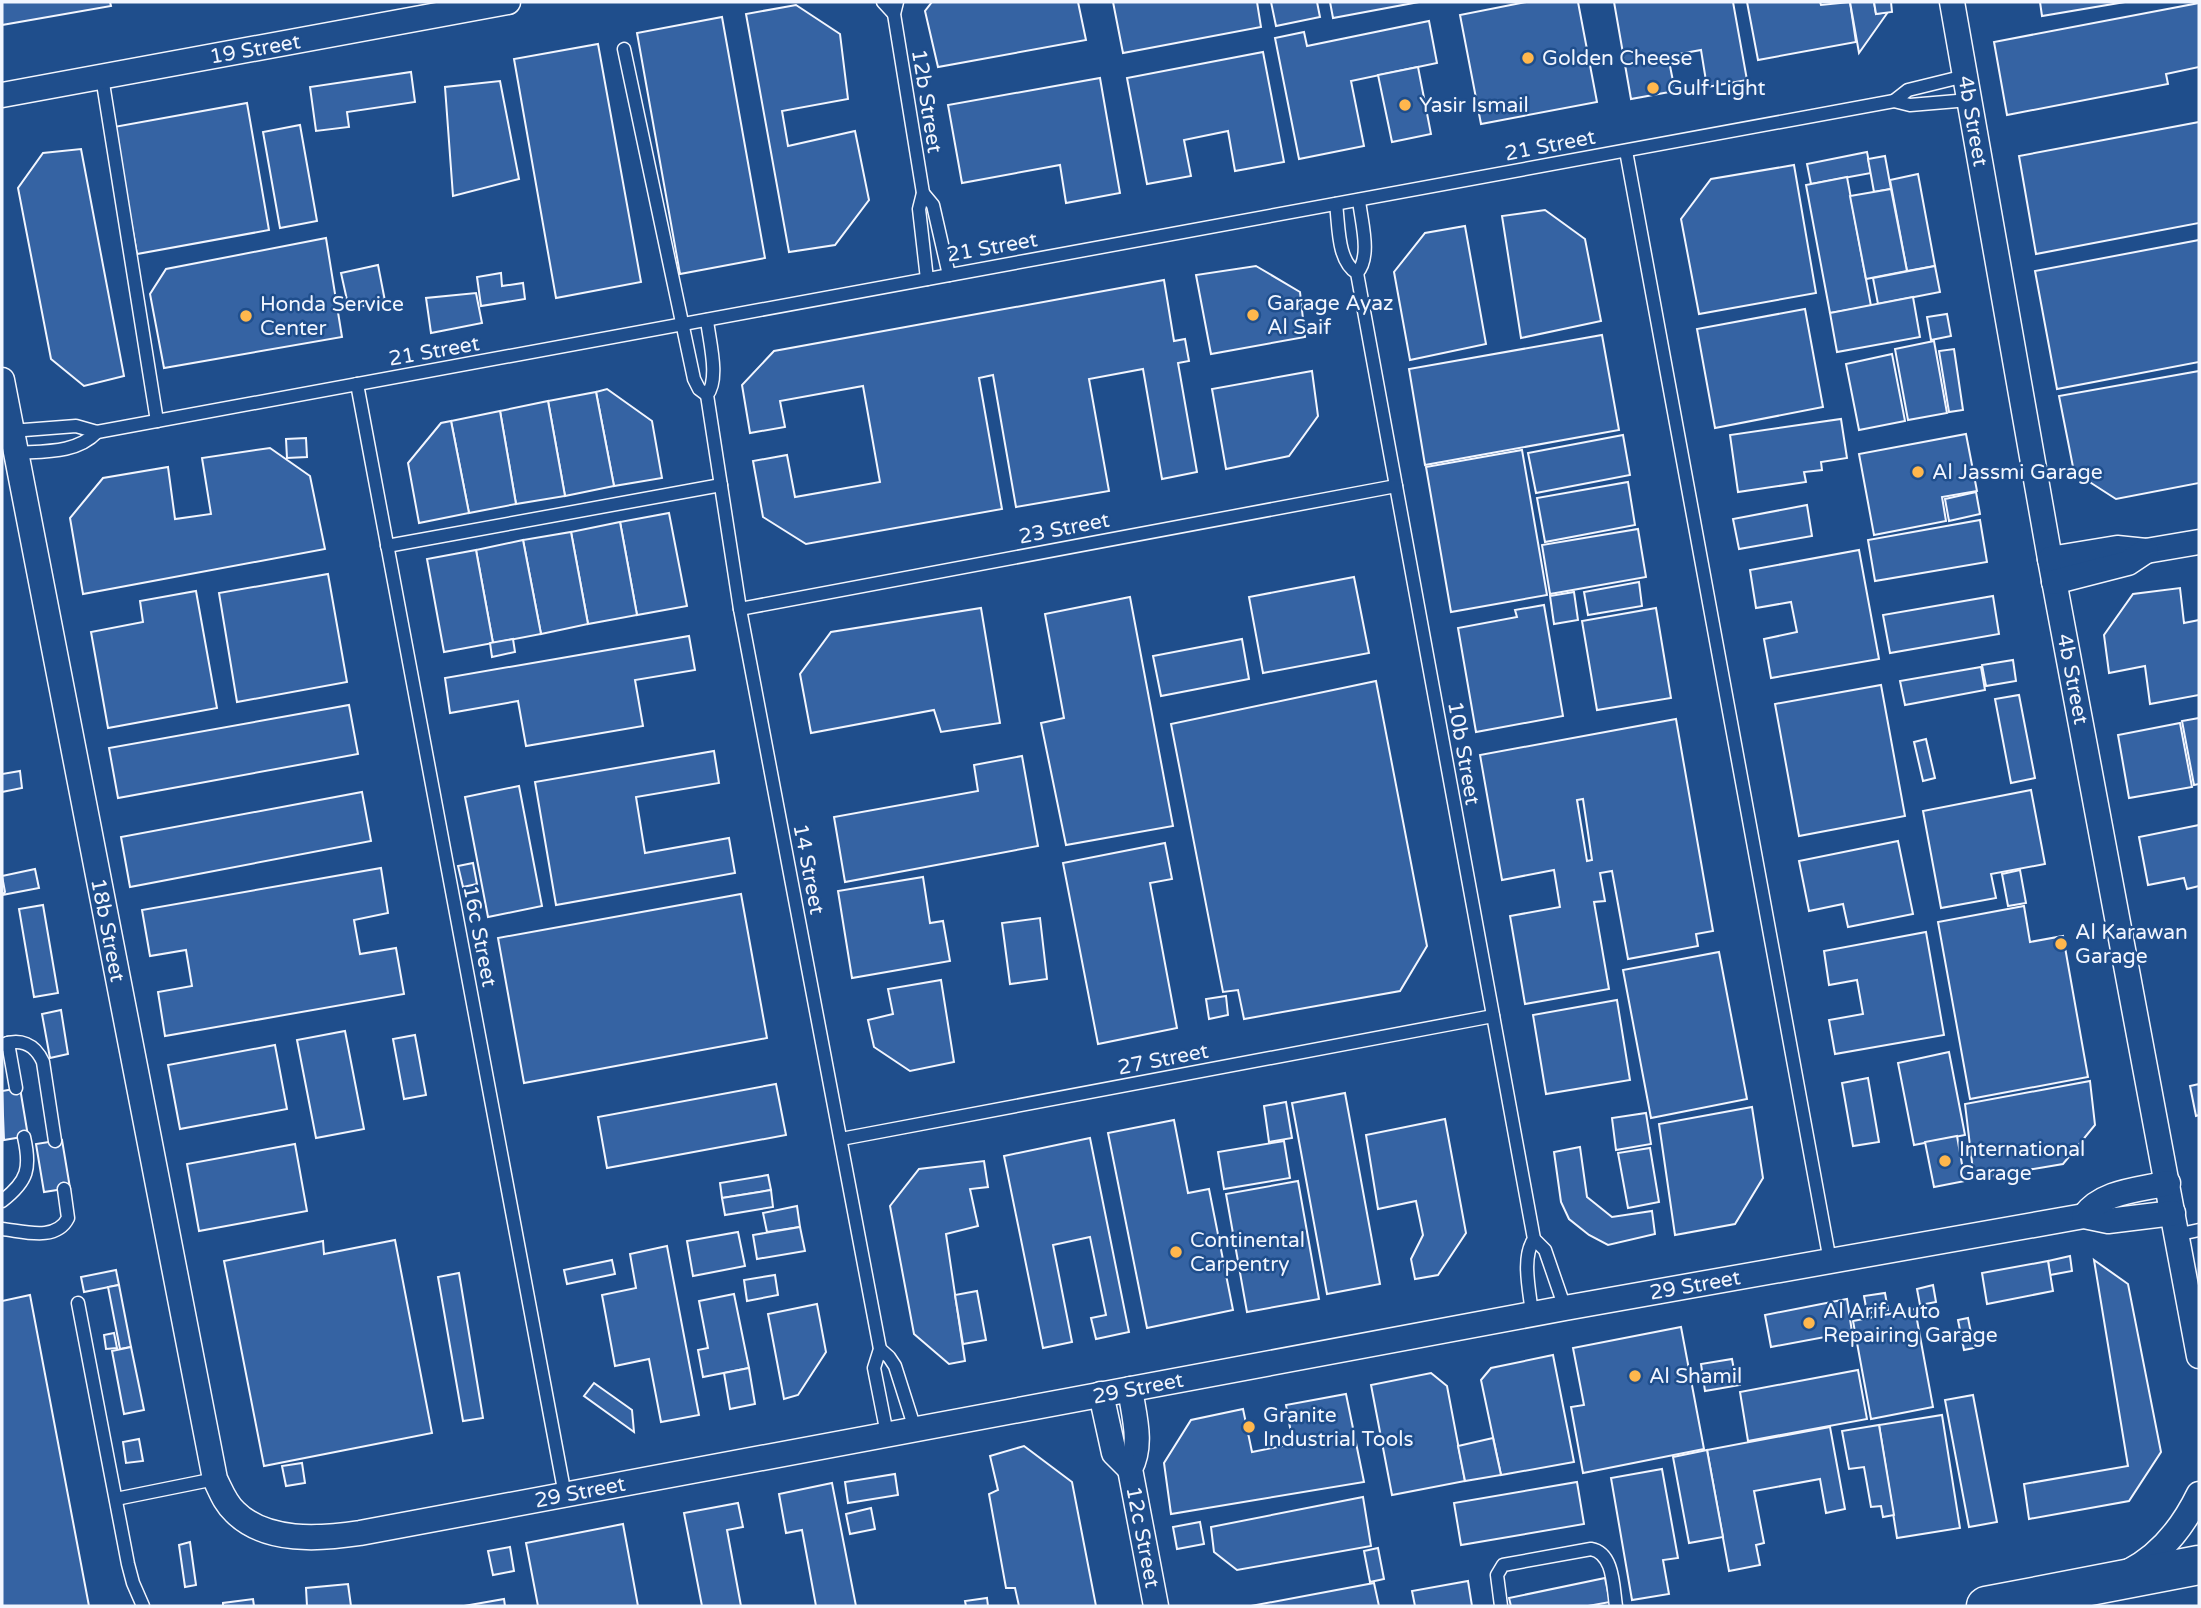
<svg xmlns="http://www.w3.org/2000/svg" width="2201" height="1608" font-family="'Varela Round',sans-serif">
	<rect width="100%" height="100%" fill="#1f4e8c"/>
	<!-- building -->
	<g fill="#3563a3" stroke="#f2f6ff" stroke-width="2" fill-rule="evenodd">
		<path d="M2 2H110L111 6 2 25Z"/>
		<path d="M932 2H1078L1086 40 938 67 925 11Z"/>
		<path d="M1113 2H1257L1261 27 1123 53Z"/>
		<path d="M1271 2H1317L1320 17 1276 26Z"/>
		<path d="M1330 2H1419L1333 18Z"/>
		<path d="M1526 2H1578L1597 102 1481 124 1460 15Z"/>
		<path d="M1614 2H1733L1747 80 1707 87 1701 50 1668 56 1675 91 1631 99Z"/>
		<path d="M1747 2H1820L1821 5 1850 2 1856 42 1758 60Z"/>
		<path d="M1850 2H1874L1876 14 1888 12 1859 53Z"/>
		<path d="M1874 2H1891L1892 12 1876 14Z"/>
		<path d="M2040 2H2125L2042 16Z"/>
		<path d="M2199 3V67L2166 74 2168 84 2007 115 1994 42Z"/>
		<path d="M796 5 840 34 848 99 782 111 788 146 855 131 869 200 835 245 789 252 746 14Z"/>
		<path d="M722 17 765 258 680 274 637 33Z"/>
		<path d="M1429 21 1437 63 1351 81 1364 146 1299 159 1275 38 1304 32 1307 46Z"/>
		<path d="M598 44 641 282 556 298 514 59Z"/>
		<path d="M1263 52 1284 162 1235 171 1228 131 1184 140 1191 176 1147 184 1127 78Z"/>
		<path d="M1418 67 1431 134 1392 142 1378 75Z"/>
		<path d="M411 72 415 102 347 112 349 127 316 131 310 87Z"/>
		<path d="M1100 78 1120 193 1066 203 1060 165 962 183 948 105Z"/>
		<path d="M500 81 519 179 453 196 445 87Z"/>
		<path d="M247 103 269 230 137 254 114 127Z"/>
		<path d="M2199 122V223L2036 254 2019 156Z"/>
		<path d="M300 125 317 221 280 228 263 132Z"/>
		<path d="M81 149 124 376 84 386 51 359 18 188 43 153Z"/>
		<path d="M1867 152 1871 173 1811 184 1807 164Z"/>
		<path d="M1885 156 1891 189 1874 192 1868 159Z"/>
		<path d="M1794 165 1816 293 1699 314 1681 219 1711 179Z"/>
		<path d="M1918 174 1935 266 1907 271 1890 180Z"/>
		<path d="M1847 177 1871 306 1830 313 1806 185Z"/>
		<path d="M1891 189 1907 271 1866 279 1850 196Z"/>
		<path d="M1545 210 1585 239 1601 321 1521 338 1502 216Z"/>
		<path d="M1465 226 1486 344 1410 360 1394 272 1425 233Z"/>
		<path d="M326 238 342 337 164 368 150 294 166 269Z"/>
		<path d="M2199 240V362L2057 389 2035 271Z"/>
		<path d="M378 265 385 301 349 309 341 273Z"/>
		<path d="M1256 266 1300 292 1305 337 1211 354 1196 275Z"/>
		<path d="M1935 266 1940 292 1878 304 1873 278Z"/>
		<path d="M501 273 502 286 523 283 525 299 481 306 477 277Z"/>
		<path d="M1164 280 1174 341 1185 339 1189 361 1178 363 1197 472 1162 479 1143 369 1089 379 1109 491 1016 507 993 375 979 378 1002 509 806 544 763 517 753 461 787 455 795 497 880 482 863 386 780 401 785 427 750 433 742 385 774 351Z"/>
		<path d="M476 293 482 323 431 333 426 298Z"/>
		<path d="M1913 297 1920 337 1837 352 1830 313Z"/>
		<path d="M1805 309 1823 407 1715 428 1697 329Z"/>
		<path d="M1947 314 1951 336 1931 340 1927 317Z"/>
		<path d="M1602 335 1619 430 1425 465 1409 369Z"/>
		<path d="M1934 341 1947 413 1908 420 1895 349Z"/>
		<path d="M1954 349 1963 410 1949 412 1939 351Z"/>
		<path d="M1892 354 1905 421 1859 430 1846 364Z"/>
		<path d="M1312 371 1318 416 1289 456 1226 469 1212 389Z"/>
		<path d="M2199 371V483L2116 499 2074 472 2059 396Z"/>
		<path d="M607 389 652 421 662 478 614 486 596 392Z"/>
		<path d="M596 392 614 486 565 496 548 401Z"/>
		<path d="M548 401 565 496 516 504 500 411Z"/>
		<path d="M500 411 516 504 469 513 451 421Z"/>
		<path d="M1841 419 1847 458 1821 462 1822 470 1804 472 1806 482 1738 492 1730 435Z"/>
		<path d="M451 421 469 513 419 523 408 463 441 423Z"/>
		<path d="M1966 434 1977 491 1942 497 1946 521 1874 535 1859 454Z"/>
		<path d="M1623 435 1630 475 1536 493 1528 453Z"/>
		<path d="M306 438 307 457 287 458 286 439Z"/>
		<path d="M270 448 310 476 325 549 83 594 70 518 103 478 168 467 175 519 211 514 202 458Z"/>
		<path d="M1522 450 1547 595 1451 612 1426 467Z"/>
		<path d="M1628 482 1635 525 1545 542 1537 498Z"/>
		<path d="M1976 492 1980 514 1949 521 1945 499Z"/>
		<path d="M1807 505 1812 536 1739 549 1733 519Z"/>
		<path d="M669 513 687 606 637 615 620 522Z"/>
		<path d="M1980 520 1987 562 1875 581 1868 540Z"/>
		<path d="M620 522 637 615 588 624 571 532Z"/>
		<path d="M1638 529 1646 577 1550 594 1542 545Z"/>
		<path d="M571 532 588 624 541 634 523 540Z"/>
		<path d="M523 540 541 634 493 643 476 550Z"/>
		<path d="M476 550 493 643 444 652 427 559Z"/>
		<path d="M1859 550 1879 659 1771 678 1764 639 1797 632 1791 602 1756 608 1750 570Z"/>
		<path d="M328 574 347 682 237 702 219 593Z"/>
		<path d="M1354 577 1369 653 1263 673 1249 597Z"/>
		<path d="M1639 582 1642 606 1588 615 1584 592Z"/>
		<path d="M2180 588 2184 623 2199 620V695L2150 704 2145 666 2109 673 2104 635 2133 594Z"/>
		<path d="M196 591 217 708 108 728 91 632 143 622 140 601Z"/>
		<path d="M1574 592 1578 620 1554 624 1550 596Z"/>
		<path d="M1993 596 1999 634 1890 653 1883 615Z"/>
		<path d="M1130 597 1173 826 1066 845 1041 723 1064 718 1045 614Z"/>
		<path d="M1544 605 1563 716 1476 732 1458 628 1517 617 1515 610Z"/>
		<path d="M981 608 1000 723 941 732 934 710 811 733 800 674 831 632Z"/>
		<path d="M1656 608 1671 698 1597 710 1582 621Z"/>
		<path d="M689 636 695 670 635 680 643 726 526 746 518 701 450 713 445 678Z"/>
		<path d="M513 639 515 652 492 657 490 643Z"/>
		<path d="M1242 639 1249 679 1161 696 1153 656Z"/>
		<path d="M2013 660 2016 681 1986 686 1982 665Z"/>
		<path d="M1981 667 1985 690 1905 705 1900 681Z"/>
		<path d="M1376 681 1427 946 1400 991 1244 1019 1238 990 1223 992 1171 724Z"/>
		<path d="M1881 685 1905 816 1799 836 1775 704Z"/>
		<path d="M2019 695 2035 778 2011 783 1995 699Z"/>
		<path d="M349 705 358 754 118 798 109 748Z"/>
		<path d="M2199 718V784L2194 785 2182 721Z"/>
		<path d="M1676 719 1713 931 1696 934 1698 946 1628 959 1612 871 1600 873 1605 901 1594 902 1609 989 1525 1004 1510 916 1560 907 1554 870 1502 880 1480 755ZM1583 799 1592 860 1587 861 1577 800Z"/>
		<path d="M2180 723 2192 787 2129 798 2118 735Z"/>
		<path d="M1926 739 1935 778 1923 781 1914 742Z"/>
		<path d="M714 751 719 783 636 797 645 853 729 838 735 873 556 905 535 782Z"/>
		<path d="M1022 756 1038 846 845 882 834 817 978 791 974 765Z"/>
		<path d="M20 771 22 788 2 792V774Z"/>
		<path d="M519 786 542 906 488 917 465 797Z"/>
		<path d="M2031 790 2045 864 1991 874 1996 898 1941 908 1923 811Z"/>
		<path d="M362 792 371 841 130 887 121 837Z"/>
		<path d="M2199 825V886L2187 889 2184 878 2148 885 2139 837Z"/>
		<path d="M1898 841 1913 914 1848 927 1843 904 1809 911 1799 861Z"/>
		<path d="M1165 843 1172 879 1150 883 1177 1028 1098 1044 1063 863Z"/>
		<path d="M473 863 477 884 463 887 458 866Z"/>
		<path d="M381 868 388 913 354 920 360 954 396 948 404 994 165 1036 158 992 192 986 186 950 150 956 142 910Z"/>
		<path d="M35 869 39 888 2 895 5 892 2 876Z"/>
		<path d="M2020 870 2026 903 2008 906 2002 874Z"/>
		<path d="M923 877 930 923 943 921 950 961 852 978 838 891Z"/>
		<path d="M741 894 767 1038 524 1083 498 938Z"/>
		<path d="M43 905 58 993 34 997 19 909Z"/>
		<path d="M2024 906 2030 942 2063 936 2088 1077 1970 1099 1938 922Z"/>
		<path d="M1040 918 1047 979 1010 984 1002 923Z"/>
		<path d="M1926 932 1944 1035 1835 1054 1829 1020 1863 1014 1857 980 1829 985 1824 951Z"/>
		<path d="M1719 952 1747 1099 1651 1118 1623 970Z"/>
		<path d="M941 980 954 1062 910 1071 874 1047 868 1020 893 1014 888 989Z"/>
		<path d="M1226 996 1228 1015 1209 1019 1206 999Z"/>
		<path d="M1617 1000 1630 1080 1546 1094 1533 1015Z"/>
		<path d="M61 1010 68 1054 50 1058 42 1014Z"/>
		<path d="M345 1031 364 1129 316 1138 297 1040Z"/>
		<path d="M415 1035 426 1095 404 1099 393 1039Z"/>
		<path d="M275 1045 287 1109 180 1129 168 1065Z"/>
		<path d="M1949 1052 1965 1135 1914 1145 1898 1063Z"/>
		<path d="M1868 1078 1879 1142 1853 1146 1842 1083Z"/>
		<path d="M2090 1081 2095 1125 2063 1164 1974 1179 1965 1104Z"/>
		<path d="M776 1084 786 1135 607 1168 598 1117Z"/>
		<path d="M2199 1084V1115L2196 1116 2190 1086Z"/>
		<path d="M20 1088 28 1136 4 1140 2 1091Z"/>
		<path d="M1345 1093 1380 1284 1327 1294 1292 1103Z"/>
		<path d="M1286 1102 1292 1138 1269 1142 1264 1106Z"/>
		<path d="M1752 1107 1763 1178 1735 1224 1675 1235 1659 1124Z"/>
		<path d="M1646 1113 1651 1144 1616 1150 1612 1118Z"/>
		<path d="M1445 1119 1466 1233 1438 1275 1415 1279 1411 1259 1423 1235 1416 1201 1378 1209 1366 1135Z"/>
		<path d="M1174 1120 1188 1193 1209 1189 1233 1310 1147 1328 1108 1133Z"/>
		<path d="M1957 1136 1965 1181 1934 1187 1925 1142Z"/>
		<path d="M1090 1138 1129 1332 1096 1339 1091 1318 1106 1315 1090 1237 1053 1245 1072 1342 1043 1348 1004 1156Z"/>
		<path d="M62 1140 70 1188 44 1192 36 1144Z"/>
		<path d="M1284 1141 1290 1178 1224 1189 1218 1152Z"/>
		<path d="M295 1144 307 1211 199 1231 187 1164Z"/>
		<path d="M1580 1147 1587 1197 1612 1217 1652 1211 1655 1234 1608 1245 1589 1235 1569 1219 1561 1202 1554 1152Z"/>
		<path d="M1650 1148 1659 1202 1628 1208 1618 1153Z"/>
		<path d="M984 1161 988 1187 970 1189 978 1226 946 1234 965 1361 949 1364 914 1334 890 1206 919 1169Z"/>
		<path d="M768 1175 771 1190 722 1198 720 1183Z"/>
		<path d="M1298 1181 1319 1299 1247 1312 1226 1194Z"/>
		<path d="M771 1190 773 1207 725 1215 722 1198Z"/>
		<path d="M797 1206 800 1227 767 1232 763 1213Z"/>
		<path d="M800 1227 805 1251 757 1259 753 1235Z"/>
		<path d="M738 1232 745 1266 693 1276 687 1241Z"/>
		<path d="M395 1240 432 1433 264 1466 224 1261 323 1241 324 1254Z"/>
		<path d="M667 1246 699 1415 661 1422 649 1359 615 1366 602 1295 636 1288 630 1254Z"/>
		<path d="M2070 1256 2072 1271 2050 1275 2048 1261Z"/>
		<path d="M612 1260 615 1274 567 1284 564 1270Z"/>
		<path d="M2094 1260 2128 1284 2161 1452 2129 1501 2029 1519 2024 1484 2128 1466Z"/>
		<path d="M2048 1261 2053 1291 1987 1304 1982 1273Z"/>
		<path d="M116 1270 119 1285 84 1292 81 1277Z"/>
		<path d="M459 1273 483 1418 463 1421 438 1277Z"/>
		<path d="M775 1275 778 1295 747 1301 744 1280Z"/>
		<path d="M119 1285 131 1347 120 1349 108 1287Z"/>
		<path d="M1933 1285 1936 1302 1920 1305 1917 1289Z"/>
		<path d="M977 1291 986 1340 963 1344 955 1295Z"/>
		<path d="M1885 1293 1888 1310 1867 1313 1864 1296Z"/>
		<path d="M734 1294 749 1368 703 1377 698 1350 708 1348 699 1301Z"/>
		<path d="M30 1295 89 1606H2V1301Z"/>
		<path d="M1847 1299 1852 1332 1771 1347 1765 1315Z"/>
		<path d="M817 1304 826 1352 798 1395 784 1399 768 1314Z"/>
		<path d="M1915 1309 1933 1407 1871 1419 1853 1321Z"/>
		<path d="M1968 1318 1974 1348 1964 1350 1958 1320Z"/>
		<path d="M1681 1327 1704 1449 1583 1473 1571 1407 1584 1405 1573 1348Z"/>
		<path d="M114 1333 117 1348 106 1349 104 1335Z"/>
		<path d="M131 1347 144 1410 124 1414 112 1351Z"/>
		<path d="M1553 1355 1574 1462 1501 1475 1481 1380 1491 1368Z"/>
		<path d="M1732 1359 1734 1370 1738 1369 1740 1385 1705 1391 1701 1364Z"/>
		<path d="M749 1368 755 1404 730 1409 724 1373Z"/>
		<path d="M1858 1370 1867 1419 1748 1441 1740 1392Z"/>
		<path d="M1431 1373 1447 1386 1465 1481 1392 1495 1371 1385Z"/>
		<path d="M594 1383 632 1410 634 1432 584 1396Z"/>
		<path d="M1346 1394 1364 1482 1171 1514 1164 1463 1191 1420 1243 1409 1252 1452 1293 1444 1286 1405Z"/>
		<path d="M1973 1395 1997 1522 1969 1527 1945 1400Z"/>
		<path d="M1942 1415 1960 1528 1897 1538 1879 1425Z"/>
		<path d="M1879 1425 1894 1515 1883 1517 1881 1506 1871 1507 1864 1467 1849 1469 1842 1431Z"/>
		<path d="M1830 1427 1845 1509 1826 1513 1820 1479 1754 1491 1764 1543 1756 1545 1760 1565 1729 1571 1707 1450Z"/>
		<path d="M1493 1438 1501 1475 1465 1481 1458 1446Z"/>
		<path d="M139 1439 143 1461 126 1463 123 1442Z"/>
		<path d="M1024 1446 1072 1482 1096 1606H1019L1015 1588H1006L989 1494 998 1490 990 1456Z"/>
		<path d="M1707 1450 1723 1537 1689 1543 1673 1457Z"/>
		<path d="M302 1463 305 1483 286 1486 282 1466Z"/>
		<path d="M1662 1469 1678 1558 1663 1560 1669 1594 1632 1600 1611 1478Z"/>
		<path d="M895 1474 898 1495 848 1503 845 1482Z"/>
		<path d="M1577 1482 1584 1524 1461 1545 1454 1503Z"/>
		<path d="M832 1483 856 1606H816L802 1530 786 1533 779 1494Z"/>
		<path d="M1363 1497 1371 1546 1237 1570 1214 1552 1211 1527Z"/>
		<path d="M738 1503 743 1527 727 1530 741 1606H702L684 1513Z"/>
		<path d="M871 1508 875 1529 850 1534 846 1514Z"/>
		<path d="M1200 1522 1204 1544 1177 1549 1173 1527Z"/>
		<path d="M623 1524 638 1606H538L526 1543Z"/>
		<path d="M190 1542 196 1585 185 1587 179 1545Z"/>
		<path d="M510 1547 514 1571 493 1575 488 1551Z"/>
		<path d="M1378 1548 1384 1579 1370 1582 1364 1551Z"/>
		<path d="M1605 1578 1610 1602 1588 1606H1511L1509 1598Z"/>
		<path d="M1468 1581 1472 1606H1415L1412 1591Z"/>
		<path d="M1374 1583 1379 1606H1251Z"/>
		<path d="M348 1584 351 1606H307L306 1588Z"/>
		<path d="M987 1598 988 1606H966L965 1601Z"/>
		<path d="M253 1599 254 1606H223V1603Z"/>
		<path d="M504 1599 505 1606H464Z"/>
	</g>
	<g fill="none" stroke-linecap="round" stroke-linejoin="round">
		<!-- service casing -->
		<g stroke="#f2f6ff" stroke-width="15">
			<g id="service">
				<path d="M883 2 894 14"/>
				<path d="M897 2 894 14 923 193 919 209 927 279"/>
				<path d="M624 49 694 379 699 389 707 395"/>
				<path d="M102 77 157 421"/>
				<path d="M1894 101 1908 90 1965 76"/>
				<path d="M1626 151 1830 1261"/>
				<path d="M923 193 933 205 949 275"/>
				<path d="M1336 204C1339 226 1337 261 1357 273L1534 1239C1521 1258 1530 1292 1532 1314"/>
				<path d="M1357 273C1372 256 1361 221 1359 200"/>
				<path d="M707 320C709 340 720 379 707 395L740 609 880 1349 874 1368 887 1434"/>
				<path d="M357 384 565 1495"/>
				<path d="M11 431 76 426 97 432 1894 101 1910 105 1969 100"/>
				<path d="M15 453C43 451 76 454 97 432"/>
				<path d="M387 546 721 485"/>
				<path d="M740 609 1396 486"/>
				<path d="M8 1043 16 1088"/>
				<path d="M2 1045C20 1038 35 1044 43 1062L55 1141"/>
				<path d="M841 1139 1493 1016"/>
				<path d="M2 1201C28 1181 31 1168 24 1137"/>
				<path d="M2 1229C23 1231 56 1242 68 1218L64 1189"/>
				<path d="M2176 1235 2199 1230"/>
				<path d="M1534 1239 1545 1250 1565 1308"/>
				<path d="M78 1303 128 1564 133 1583 143 1606"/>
				<path d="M880 1349 889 1357 895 1366 915 1429"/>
				<path d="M116 1499 215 1479"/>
				<path d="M1501 1606 1497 1575 1503 1565 1591 1549C1614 1553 1613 1587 1616 1606"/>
			</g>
		</g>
		<!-- minor casing -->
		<g stroke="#f2f6ff" stroke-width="27">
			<g id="minor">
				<path d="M1952 2 2050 559 2199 1356"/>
				<path d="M2 95 508 2"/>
				<path d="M2 380 215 1479C221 1491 225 1503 235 1512 266 1543 320 1539 360 1533L1565 1308 2084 1216 2108 1221 2173 1213"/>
				<path d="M2050 559 2117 548 2146 551 2199 542"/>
				<path d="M2054 582 2128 563 2146 551"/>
				<path d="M2084 1216C2102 1191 2139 1190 2168 1183"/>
				<path d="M1130 1389C1134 1416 1143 1444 1130 1469L1156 1606"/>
				<path d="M1101 1394 1114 1453 1130 1469"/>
				<path d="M2128 1572C2161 1555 2183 1527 2199 1494"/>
			</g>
		</g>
		<!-- primary casing -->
		<g stroke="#f2f6ff" stroke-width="41">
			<path id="primary" d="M1986 1606 2199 1565"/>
		</g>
		<!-- service -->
		<use href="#service" stroke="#1f4e8c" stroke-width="12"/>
		<!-- minor -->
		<use href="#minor" stroke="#1f4e8c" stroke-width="24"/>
		<!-- primary -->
		<use href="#primary" stroke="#1f4e8c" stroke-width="38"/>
	</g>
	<!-- markers -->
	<g fill="#ffb74d" stroke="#1f4e8c" stroke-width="2.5">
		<circle cx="1528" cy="58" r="7"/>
		<circle cx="1653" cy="88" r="7"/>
		<circle cx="1405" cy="105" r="7"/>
		<circle cx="1253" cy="315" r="7"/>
		<circle cx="246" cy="316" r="7"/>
		<circle cx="1918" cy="472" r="7"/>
		<circle cx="2061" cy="944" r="7"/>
		<circle cx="1945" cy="1161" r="7"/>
		<circle cx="1176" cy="1252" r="7"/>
		<circle cx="1809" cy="1323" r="7"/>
		<circle cx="1635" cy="1376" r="7"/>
		<circle cx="1249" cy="1427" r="7"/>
	</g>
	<g text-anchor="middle" stroke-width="5" stroke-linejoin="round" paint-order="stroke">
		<!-- street labels -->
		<g font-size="21" fill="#f2f6ff" stroke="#1f4e8c">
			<text transform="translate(255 49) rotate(-10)" y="7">19 Street</text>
			<text transform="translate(927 101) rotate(81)" y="7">12b Street</text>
			<text transform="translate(1973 121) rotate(80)" y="7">4b Street</text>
			<text transform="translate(1550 145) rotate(-11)" y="7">21 Street</text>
			<text transform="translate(992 247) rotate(-10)" y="7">21 Street</text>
			<text transform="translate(434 351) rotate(-10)" y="7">21 Street</text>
			<text transform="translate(1064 528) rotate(-11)" y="7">23 Street</text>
			<text transform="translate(2073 679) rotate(79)" y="7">4b Street</text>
			<text transform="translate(1464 753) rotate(80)" y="7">10b Street</text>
			<text transform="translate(809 869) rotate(79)" y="7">14 Street</text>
			<text transform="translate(108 930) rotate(79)" y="7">18b Street</text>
			<text transform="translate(480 936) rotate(79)" y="7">16c Street</text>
			<text transform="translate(1163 1059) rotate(-11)" y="7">27 Street</text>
			<text transform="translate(1695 1285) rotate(-10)" y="7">29 Street</text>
			<text transform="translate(1138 1388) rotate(-11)" y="7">29 Street</text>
			<text transform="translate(580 1492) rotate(-11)" y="7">29 Street</text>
			<text transform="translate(1143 1537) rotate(79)" y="7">12c Street</text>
		</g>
		<!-- poi labels -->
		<g font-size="21" fill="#f2f6ff" stroke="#1f4e8c" text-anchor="start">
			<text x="1542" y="65">Golden Cheese</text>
			<text x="1667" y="95">Gulf Light</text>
			<text x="1419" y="112">Yasir Ismail</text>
			<text x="1267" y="310">Garage Ayaz<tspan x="1267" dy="24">Al Saif</tspan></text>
			<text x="260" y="311">Honda Service<tspan x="260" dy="24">Center</tspan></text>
			<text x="1932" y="479">Al Jassmi Garage</text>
			<text x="2075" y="939">Al Karawan<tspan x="2075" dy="24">Garage</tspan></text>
			<text x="1959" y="1156">International<tspan x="1959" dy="24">Garage</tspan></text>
			<text x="1190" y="1247">Continental<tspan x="1190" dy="24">Carpentry</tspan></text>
			<text x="1823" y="1318">Al Arif Auto<tspan x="1823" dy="24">Repairing Garage</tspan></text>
			<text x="1649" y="1383">Al Shamil</text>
			<text x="1263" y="1422">Granite<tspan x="1263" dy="24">Industrial Tools</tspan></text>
		</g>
	</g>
	<!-- border -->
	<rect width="2201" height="1608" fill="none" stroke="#f2f6ff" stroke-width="7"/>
</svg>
